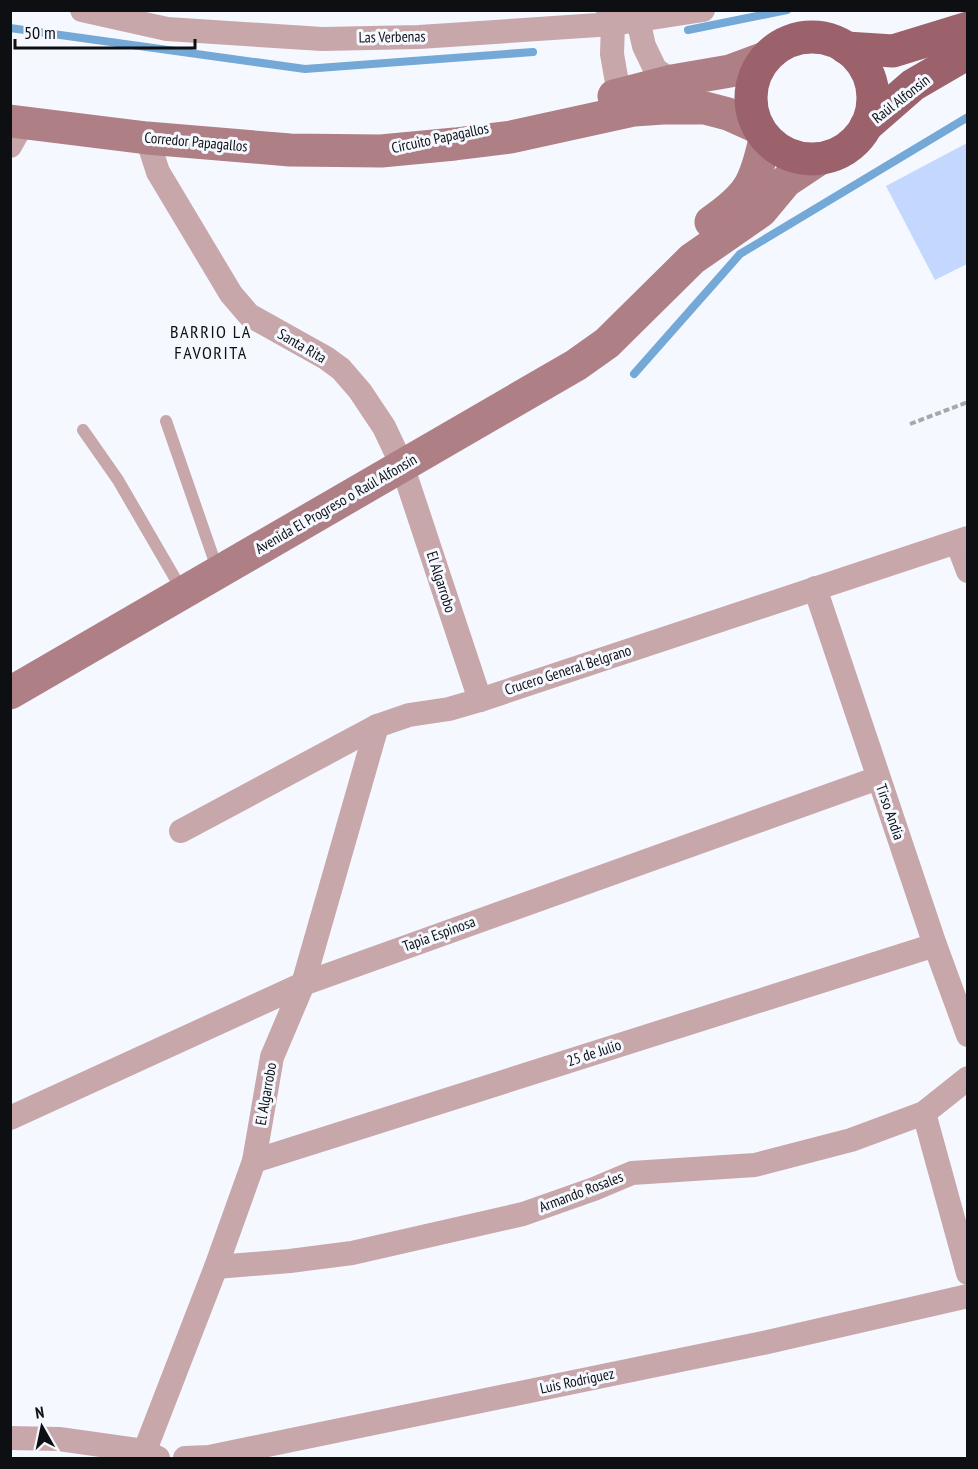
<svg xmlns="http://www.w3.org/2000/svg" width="978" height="1469" font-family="'PT Sans Narrow',sans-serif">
	<rect width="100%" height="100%" fill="#f5f8ff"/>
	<!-- green -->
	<path fill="#c3d7ff" d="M967 143V264L935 280 886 186Z"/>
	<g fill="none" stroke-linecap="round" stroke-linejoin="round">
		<!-- stream -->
		<g stroke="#73a8d7" stroke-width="8">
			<path d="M10 28 305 69 533 52"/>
			<path d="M688 30 787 10"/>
			<path d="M634 374 740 254 968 117"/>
		</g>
		<!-- path -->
		<path stroke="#a5a8ad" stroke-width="4" stroke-dasharray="6 3" stroke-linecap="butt" d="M910 424 968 402"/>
		<!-- lane -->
		<g stroke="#c8a7ab" stroke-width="12">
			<path d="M166 421 218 571"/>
			<path d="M83 430 118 480 183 592"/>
		</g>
		<!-- street -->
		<g stroke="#c8a7ab" stroke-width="24">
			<path d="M82 10 167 29 322 39 419 37 613 24 703 10"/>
			<path d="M608 10 613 24 612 54 619 94 629 105"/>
			<path d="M638 20 644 46 655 69 672 81"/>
			<path d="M147 138 158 172 231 294 249 315 326 358 341 369 360 391 384 427 402 465 480 700"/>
			<path d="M10 146 23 123"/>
			<path d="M957 542 968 571"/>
			<path d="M815 588 935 945 968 1035"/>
			<path d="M181 831 377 726 409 715 449 709 480 700 968 538"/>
			<path d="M924 1113 968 1273"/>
			<path d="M10 1118 303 984 878 778"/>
			<path d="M254 1161 935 945"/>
			<path d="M216 1267 290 1261 352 1253 523 1214 594 1189 632 1173 755 1165 851 1140 924 1113 968 1078"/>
			<path d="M10 1438 59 1439 144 1451 158 1458"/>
			<path d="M142 1458 216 1267 254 1161 272 1057 303 984 377 726"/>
			<path d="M185 1458 209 1457 763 1343 968 1296"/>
		</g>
		<!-- secondary -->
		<g stroke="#af7f86" stroke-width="33">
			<path d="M614 96 672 81 730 71 765 58"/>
			<path d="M10 121 147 138 290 150 381 151 455 144 511 137 634 110 663 108H705L728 114 757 127"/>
			<path d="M711 222C749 196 755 184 765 139"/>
			<path d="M10 693 576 365 607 343 692 259 761 211 786 181 819 159"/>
		</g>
		<!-- primary -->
		<g stroke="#9c626c" stroke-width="33">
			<circle cx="812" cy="98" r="61"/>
			<path d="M846 48 893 51 968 28"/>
			<path d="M866 126 913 85 968 53"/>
		</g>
	</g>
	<g text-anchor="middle" stroke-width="6" stroke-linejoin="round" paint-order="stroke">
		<!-- street labels -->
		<g font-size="15" fill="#0d0f12" stroke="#f5f8ff">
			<text transform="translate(392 37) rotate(-1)" y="5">Las Verbenas</text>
			<text transform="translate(901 99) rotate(-38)" y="5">Raúl Alfonsín</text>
			<text transform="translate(440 138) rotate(-12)" y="5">Circuito Papagallos</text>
			<text transform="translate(196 142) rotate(5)" y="5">Corredor Papagallos</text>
			<text transform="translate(302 346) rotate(30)" y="5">Santa Rita</text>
			<text transform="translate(336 504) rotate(-30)" y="5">Avenida El Progreso o Raúl Alfonsín</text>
			<text transform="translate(441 582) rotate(72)" y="5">El Algarrobo</text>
			<text transform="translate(568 670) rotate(-18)" y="5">Crucero General Belgrano</text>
			<text transform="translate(890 812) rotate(71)" y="5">Tirso Andia</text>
			<text transform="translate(439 934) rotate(-20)" y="5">Tapia Espinosa</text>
			<text transform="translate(594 1053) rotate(-18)" y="5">25 de Julio</text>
			<text transform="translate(266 1094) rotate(-80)" y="5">El Algarrobo</text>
			<text transform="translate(581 1192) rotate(-21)" y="5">Armando Rosales</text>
			<text transform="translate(577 1381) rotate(-12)" y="5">Luis Rodriguez</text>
		</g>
		<!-- quarter labels -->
		<g font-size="18" letter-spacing="1.5" fill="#0d0f12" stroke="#f5f8ff">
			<text x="211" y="338">BARRIO LA<tspan x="211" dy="21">FAVORITA</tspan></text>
		</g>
	</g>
	<!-- border -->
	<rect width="978" height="1469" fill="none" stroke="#0d0f12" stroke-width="24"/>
	<!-- north arrow -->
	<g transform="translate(42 1427) rotate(351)" stroke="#f5f8ff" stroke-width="4.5" paint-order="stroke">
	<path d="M0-4.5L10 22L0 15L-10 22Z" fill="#0d0f12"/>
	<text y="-9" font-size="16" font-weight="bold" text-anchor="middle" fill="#0d0f12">N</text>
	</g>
	<!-- scale -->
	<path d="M15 39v9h180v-9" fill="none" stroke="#0d0f12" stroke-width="3"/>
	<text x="24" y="39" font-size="18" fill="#0d0f12" stroke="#f5f8ff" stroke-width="4.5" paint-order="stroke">50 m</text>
</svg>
